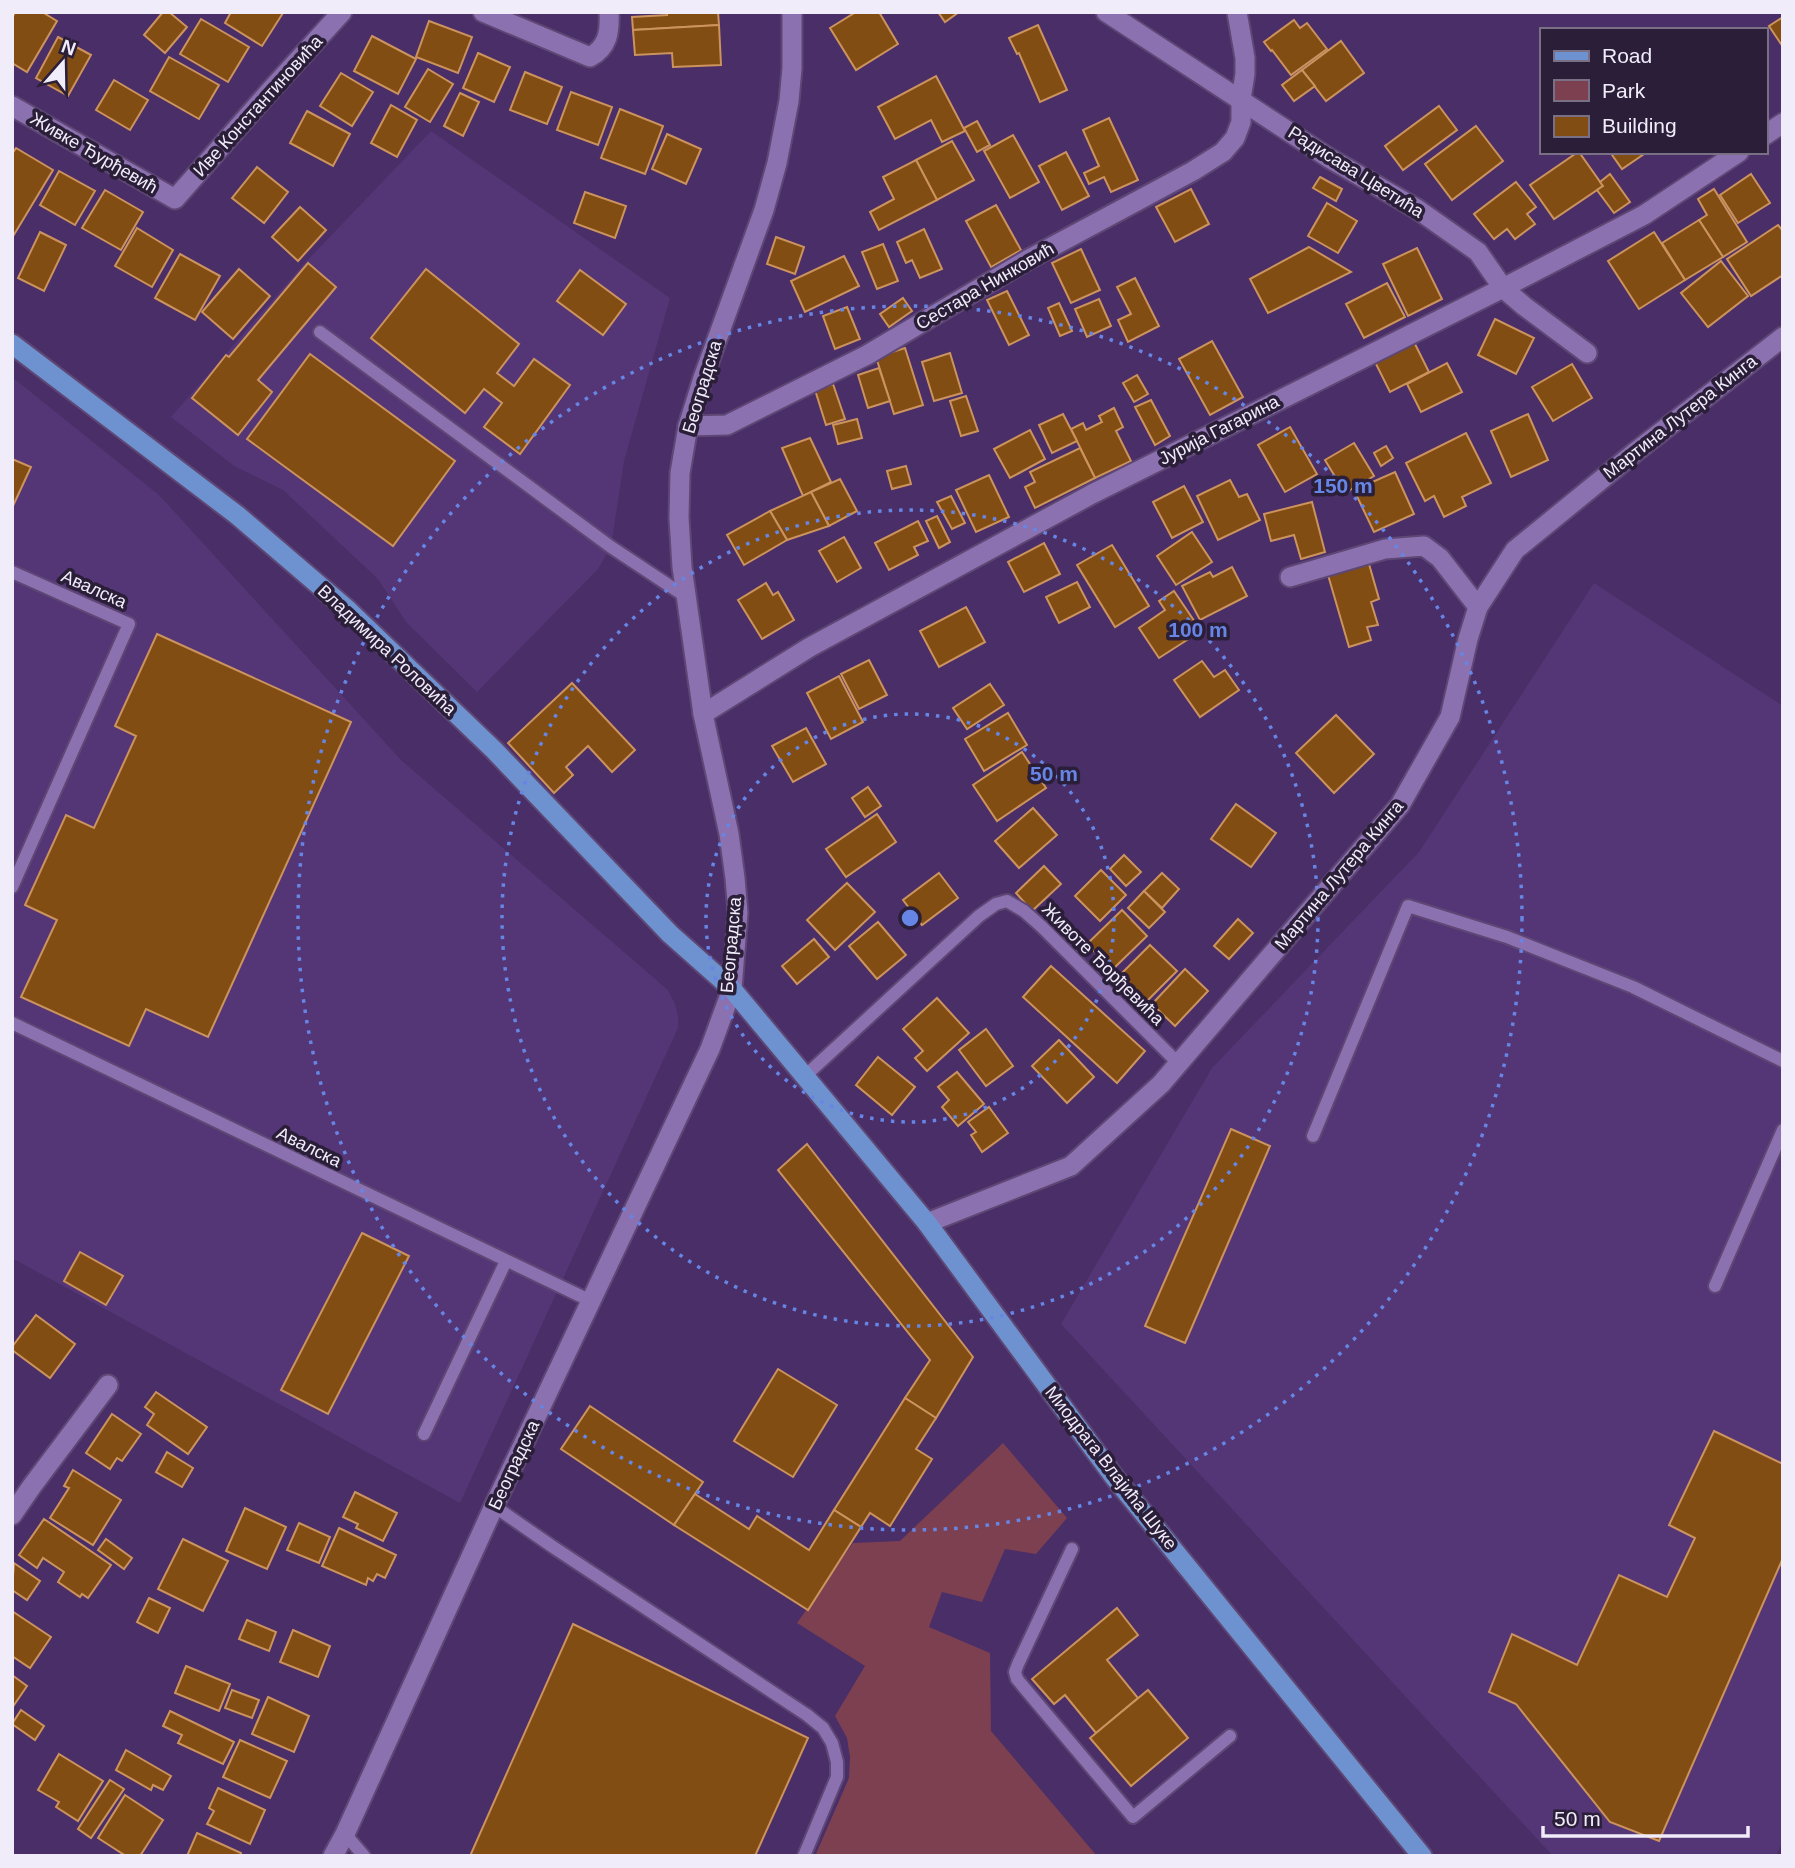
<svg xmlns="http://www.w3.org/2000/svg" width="1795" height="1868" font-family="Helvetica,sans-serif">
	<rect width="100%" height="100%" fill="#492e67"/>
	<!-- built -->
	<g fill="#543676">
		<path d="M431 131 670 298 624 461 611 547 598 569 477 692 406 622 378 579 283 490 234 466 171 417 302 266Z"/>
		<path d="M12 377 159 495 402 761 668 990 675 1004 678 1016V1028L460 1503 12 1258Z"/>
		<path d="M1594 583 1783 706V1841L1776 1856H1553L1061 1324 1212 1068 1419 852Z"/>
	</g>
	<!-- green -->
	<path fill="#7d4051" d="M1003 1443 1067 1518 1036 1554 1005 1549 982 1602 942 1592 929 1627 990 1653 991 1731 1097 1856H815L849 1778 850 1757 847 1738 835 1716 865 1666 797 1623 853 1543 900 1541Z"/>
	<!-- building -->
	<g fill="#814d12" stroke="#cc935e" stroke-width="2">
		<path d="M15 12H42L57 21 27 72 12 63V18Z"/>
		<path d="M163 12H169L187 27 165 53 144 35Z"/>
		<path d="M231 12H282L283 13 262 46 225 23Z"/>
		<path d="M667 12H718L719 25 633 30 632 17 667 15Z"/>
		<path d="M856 12H879L898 44 856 70 830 28Z"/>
		<path d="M938 12H959L945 22Z"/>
		<path d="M1783 17V47L1769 26Z"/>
		<path d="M201 19 249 47 228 82 180 54Z"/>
		<path d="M1294 20 1300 28 1307 23 1327 49 1291 75 1272 50 1271 51 1264 42Z"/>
		<path d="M429 21 472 37 458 73 416 57Z"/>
		<path d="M719 25 721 65 673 67 672 53 635 55 633 30Z"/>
		<path d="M1038 25 1067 90 1040 102 1019 53 1017 54 1009 38Z"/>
		<path d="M372 36 416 59 398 94 354 71Z"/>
		<path d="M58 37 91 55 68 96 36 78Z"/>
		<path d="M1341 41 1364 73 1326 101 1302 70Z"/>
		<path d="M478 53 510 67 494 102 463 88Z"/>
		<path d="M169 57 219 85 199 119 150 91Z"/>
		<path d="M428 69 453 84 430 122 405 107Z"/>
		<path d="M1302 70 1315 86 1294 101 1282 85Z"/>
		<path d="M525 72 562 87 547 124 510 110Z"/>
		<path d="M341 73 373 92 352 126 320 106Z"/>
		<path d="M936 76 965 131 942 142 931 120 895 139 878 107Z"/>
		<path d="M114 80 148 100 130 130 96 110Z"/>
		<path d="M571 92 612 107 598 145 557 130Z"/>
		<path d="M460 93 479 102 463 136 444 126Z"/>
		<path d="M391 105 417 120 397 157 371 143Z"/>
		<path d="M1439 106 1457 130 1403 170 1385 146Z"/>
		<path d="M620 109 663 126 645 174 601 158Z"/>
		<path d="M307 111 350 134 333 166 290 143Z"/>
		<path d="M1109 118 1138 180 1111 192 1104 177 1089 184 1084 173 1099 166 1083 130Z"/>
		<path d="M977 121 990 145 977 152 964 128Z"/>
		<path d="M1476 126 1503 161 1452 200 1425 164Z"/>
		<path d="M667 134 701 149 686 184 652 169Z"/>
		<path d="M1013 135 1039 182 1010 198 984 151Z"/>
		<path d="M952 141 974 180 937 200 916 160Z"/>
		<path d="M16 148 53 170 12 238V154Z"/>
		<path d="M1066 152 1089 196 1062 210 1039 166Z"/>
		<path d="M1578 152H1579L1603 186 1554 219 1530 185Z"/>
		<path d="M1610 152H1647L1622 169Z"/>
		<path d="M916 160 937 200 879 230 870 212 894 199 883 177Z"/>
		<path d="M257 167 288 192 264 223 232 198Z"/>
		<path d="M59 171 95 191 75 225 40 205Z"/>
		<path d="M1610 174 1630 202 1614 213 1597 190 1603 186 1600 182Z"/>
		<path d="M1751 174 1770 203 1738 223 1720 195Z"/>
		<path d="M1320 177 1342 189 1336 201 1313 188Z"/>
		<path d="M1516 182 1536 207 1527 214 1535 224 1515 239 1507 229 1494 239 1474 214Z"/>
		<path d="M1191 189 1209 224 1175 242 1156 207Z"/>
		<path d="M1714 189 1747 242 1723 257 1699 220 1707 215 1698 199Z"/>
		<path d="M105 190 143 212 121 250 82 228Z"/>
		<path d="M585 192 626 206 615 238 574 223Z"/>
		<path d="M1327 203 1357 221 1338 253 1308 236Z"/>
		<path d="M996 205 1021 250 991 267 966 221Z"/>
		<path d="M300 207 326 230 298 261 272 237Z"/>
		<path d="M1699 220 1723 257 1685 280 1662 243Z"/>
		<path d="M1778 225 1783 231V275L1751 296 1727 259Z"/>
		<path d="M137 228 173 250 152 287 115 266Z"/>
		<path d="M924 229 942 269 920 278 912 260 906 263 897 242Z"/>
		<path d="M40 232 66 245 44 291 18 278Z"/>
		<path d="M1654 232 1685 280 1639 309 1608 261Z"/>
		<path d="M776 237 804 247 795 274 767 264Z"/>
		<path d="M883 244 898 281 877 289 862 252Z"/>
		<path d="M1309 247 1351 272 1268 313 1250 279Z"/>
		<path d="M1417 248 1442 299 1408 316 1383 264Z"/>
		<path d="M1081 249 1100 290 1071 303 1052 263Z"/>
		<path d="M180 254 220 276 195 320 155 298Z"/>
		<path d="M844 256 859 286 805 312 791 281Z"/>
		<path d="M1721 261 1748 296 1708 327 1681 293Z"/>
		<path d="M308 263 336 287 258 380 272 392 238 435 192 398 226 355 229 357Z"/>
		<path d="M239 269 270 296 233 339 202 312Z"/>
		<path d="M426 269 519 344 497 373 514 386 534 359 570 385 520 454 484 427 502 403 484 389 465 413 371 338Z"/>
		<path d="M580 270 626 304 603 335 557 301Z"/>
		<path d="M1135 278 1159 326 1128 342 1118 320 1131 314 1117 287Z"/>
		<path d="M1387 283 1405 317 1364 338 1346 304Z"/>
		<path d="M1007 291 1029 335 1009 345 987 300Z"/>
		<path d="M903 298 912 311 889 327 880 314Z"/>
		<path d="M1099 299 1111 326 1087 337 1075 309Z"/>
		<path d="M1059 303 1072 331 1060 336 1048 308Z"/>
		<path d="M847 307 860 339 835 349 823 316Z"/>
		<path d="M1495 319 1534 338 1516 374 1478 355Z"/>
		<path d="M1212 341 1243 397 1210 415 1179 359Z"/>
		<path d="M1414 342 1429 372 1390 392 1375 362Z"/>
		<path d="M905 348 923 405 894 414 876 357Z"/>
		<path d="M950 353 962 393 934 401 922 362Z"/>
		<path d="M310 354 455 461 393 546 247 439Z"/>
		<path d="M1447 363 1462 392 1421 412 1407 384Z"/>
		<path d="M1572 364 1592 398 1553 421 1532 387Z"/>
		<path d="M879 368 890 401 868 408 858 375Z"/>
		<path d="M1137 375 1148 394 1134 402 1123 383Z"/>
		<path d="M833 384 845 419 826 425 815 390Z"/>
		<path d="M966 396 978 431 961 436 950 401Z"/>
		<path d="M1151 400 1170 436 1155 445 1135 407Z"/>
		<path d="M1114 408 1123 427 1116 431 1131 461 1095 478 1071 429 1083 423 1086 430 1102 422 1099 416Z"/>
		<path d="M1063 414 1077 441 1052 453 1039 425Z"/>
		<path d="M1528 414 1548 460 1511 477 1491 431Z"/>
		<path d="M857 419 862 438 838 444 833 425Z"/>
		<path d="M1290 427 1317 474 1285 492 1258 445Z"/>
		<path d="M1030 430 1045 459 1010 478 994 449Z"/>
		<path d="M1466 433 1491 483 1462 497 1466 506 1444 517 1434 496 1425 501 1406 463Z"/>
		<path d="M810 438 831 482 803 496 782 448Z"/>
		<path d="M1354 443 1374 476 1345 493 1325 460Z"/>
		<path d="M1386 446 1393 458 1381 466 1374 453Z"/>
		<path d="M1080 448 1095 478 1035 508 1025 487 1035 482 1030 472Z"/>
		<path d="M12 459 31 467 12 508Z"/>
		<path d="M906 466 911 484 892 489 887 471Z"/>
		<path d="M1395 472 1414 514 1374 532 1354 490Z"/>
		<path d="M989 475 1009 517 976 532 956 490Z"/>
		<path d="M840 479 857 511 829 526 811 492Z"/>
		<path d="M1230 480 1239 497 1247 494 1260 520 1218 540 1197 496Z"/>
		<path d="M1184 486 1203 522 1172 538 1153 502Z"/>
		<path d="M811 492 829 526 787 540 770 511Z"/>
		<path d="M951 496 965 523 952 529 937 502Z"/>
		<path d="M1312 502 1325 552 1301 559 1294 535 1271 541 1264 514Z"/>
		<path d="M770 511 787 540 744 565 727 535Z"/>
		<path d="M937 516 950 542 939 548 926 521Z"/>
		<path d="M918 521 928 541 914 547 918 555 889 570 875 543Z"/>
		<path d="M1192 532 1212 562 1176 585 1157 556Z"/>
		<path d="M844 537 861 568 837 582 819 551Z"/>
		<path d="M1044 543 1060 574 1024 592 1008 562Z"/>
		<path d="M1112 545 1149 606 1115 627 1077 565Z"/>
		<path d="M1369 564 1379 599 1371 602 1378 625 1367 627 1371 640 1349 647 1328 575Z"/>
		<path d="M1232 567 1247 596 1200 620 1182 586 1210 572 1213 577Z"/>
		<path d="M1077 582 1090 607 1059 623 1046 597Z"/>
		<path d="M766 583 773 595 778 592 794 620 762 639 738 600Z"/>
		<path d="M1174 591 1201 631 1159 658 1139 628 1165 610 1159 601Z"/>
		<path d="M966 607 985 642 939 667 920 631Z"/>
		<path d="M157 634 351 722 208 1037 146 1009 129 1046 21 997 57 920 25 905 66 815 94 828 136 736 115 726Z"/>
		<path d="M869 660 887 695 859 709 841 674Z"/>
		<path d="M1202 661 1214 677 1225 670 1239 690 1200 717 1174 680Z"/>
		<path d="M839 676 863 722 831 739 807 693Z"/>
		<path d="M572 683 635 750 612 772 588 746 566 767 573 775 554 793 508 743Z"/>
		<path d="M990 684 1004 705 967 729 953 708Z"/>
		<path d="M1008 713 1027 745 984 771 965 739Z"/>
		<path d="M1336 715 1374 754 1334 793 1296 753Z"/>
		<path d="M806 728 826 764 793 782 772 746Z"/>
		<path d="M1022 752 1046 788 997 821 973 785Z"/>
		<path d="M868 787 881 806 865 817 852 798Z"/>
		<path d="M1236 804 1276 833 1251 867 1211 839Z"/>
		<path d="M1033 808 1057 835 1019 868 995 841Z"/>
		<path d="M877 814 896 842 846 877 826 849Z"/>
		<path d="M1124 855 1141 872 1126 886 1110 869Z"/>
		<path d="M1044 866 1061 884 1032 911 1016 893Z"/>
		<path d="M1101 870 1126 895 1100 921 1075 896Z"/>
		<path d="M939 873 958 898 922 925 903 900Z"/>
		<path d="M1162 873 1179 889 1162 908 1144 891Z"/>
		<path d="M847 883 875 912 835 950 807 920Z"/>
		<path d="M1144 891 1165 912 1149 928 1128 908Z"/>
		<path d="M1122 910 1147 936 1112 970 1087 944Z"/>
		<path d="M1238 919 1253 933 1229 959 1214 946Z"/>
		<path d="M878 922 906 955 877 979 849 946Z"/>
		<path d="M814 939 829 957 797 984 782 966Z"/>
		<path d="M1150 945 1177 971 1145 1003 1118 977Z"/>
		<path d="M1051 966 1145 1051 1117 1083 1023 997Z"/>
		<path d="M1185 969 1208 991 1175 1026 1152 1004Z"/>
		<path d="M937 998 969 1033 927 1071 915 1058 923 1051 903 1029Z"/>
		<path d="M986 1029 1013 1066 986 1086 959 1050Z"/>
		<path d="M1059 1040 1094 1077 1067 1103 1032 1066Z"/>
		<path d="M878 1057 915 1087 892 1115 856 1085Z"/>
		<path d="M957 1072 984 1104 958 1126 942 1107 949 1100 938 1087Z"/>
		<path d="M989 1107 1008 1133 982 1152 971 1135 976 1132 968 1122Z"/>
		<path d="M1231 1129 1270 1146 1185 1343 1145 1326Z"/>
		<path d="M807 1144 973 1357 936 1418 905 1398 930 1360 778 1170Z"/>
		<path d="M362 1233 409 1256 328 1414 281 1390Z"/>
		<path d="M80 1252 123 1276 106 1305 64 1281Z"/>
		<path d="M36 1315 75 1344 50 1378 12 1350V1347Z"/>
		<path d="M778 1369 837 1405 793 1477 734 1441Z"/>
		<path d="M156 1392 207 1427 188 1454 147 1425 154 1414 145 1407Z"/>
		<path d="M905 1398 936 1418 916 1449 932 1459 890 1526 870 1513 861 1527 834 1510Z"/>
		<path d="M590 1406 703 1482 674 1525 561 1449Z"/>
		<path d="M112 1414 141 1434 122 1461 117 1458 110 1469 86 1453Z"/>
		<path d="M1714 1431 1783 1464V1558L1659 1841 1610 1822 1516 1704 1489 1692 1512 1634 1577 1665 1619 1575 1667 1597 1695 1538 1669 1525Z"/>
		<path d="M167 1452 193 1468 182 1487 156 1472Z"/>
		<path d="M73 1470 121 1500 93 1545 50 1518 69 1488 64 1486Z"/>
		<path d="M355 1492 397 1513 383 1541 356 1528 358 1524 343 1517Z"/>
		<path d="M695 1494 749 1529 757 1516 809 1550 834 1510 861 1527 808 1610 674 1525Z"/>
		<path d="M245 1508 286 1527 267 1569 226 1551Z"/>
		<path d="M44 1519 111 1565 88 1598 82 1594 80 1597 58 1582 64 1572 43 1558 37 1568 19 1555Z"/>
		<path d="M299 1523 330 1537 319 1563 287 1550Z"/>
		<path d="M339 1528 396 1555 385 1578 377 1574 373 1581 368 1578 366 1585 322 1566Z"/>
		<path d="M106 1539 132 1558 124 1569 98 1550Z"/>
		<path d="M183 1539 228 1561 203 1611 158 1589Z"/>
		<path d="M14 1563 40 1581 27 1600 12 1590Z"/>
		<path d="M149 1598 170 1608 158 1633 137 1622Z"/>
		<path d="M1117 1608 1138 1635 1107 1660 1138 1698 1096 1733 1065 1695 1054 1704 1032 1679Z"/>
		<path d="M12 1611 51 1637 30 1668 12 1656Z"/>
		<path d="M247 1620 276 1632 269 1651 239 1639Z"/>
		<path d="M573 1624 808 1738 755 1856H470Z"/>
		<path d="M293 1630 330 1646 318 1677 280 1662Z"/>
		<path d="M186 1666 230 1684 219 1711 175 1693Z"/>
		<path d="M12 1675 27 1686 12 1708Z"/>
		<path d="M232 1690 259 1700 252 1718 225 1708Z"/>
		<path d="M1148 1690 1188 1738 1131 1786 1090 1738Z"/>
		<path d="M268 1697 309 1716 294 1752 252 1734Z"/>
		<path d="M21 1710 44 1726 35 1740 12 1724Z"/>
		<path d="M170 1711 234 1742 223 1764 178 1743 182 1735 163 1726Z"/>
		<path d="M240 1740 287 1761 270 1798 223 1777Z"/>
		<path d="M126 1750 171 1776 163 1790 153 1785 151 1790 116 1770Z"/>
		<path d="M59 1754 103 1781 78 1821 56 1807 59 1802 38 1790Z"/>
		<path d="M110 1780 124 1789 91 1838 78 1829Z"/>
		<path d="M218 1788 265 1810 250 1844 207 1824 214 1811 209 1808Z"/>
		<path d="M125 1795 163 1820 140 1856H126L98 1838Z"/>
		<path d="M197 1833 241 1853 240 1856H187Z"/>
	</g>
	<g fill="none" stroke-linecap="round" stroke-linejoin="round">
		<!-- service casing -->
		<g stroke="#5e4774" stroke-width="16">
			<g id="service">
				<path d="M320 332 611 547 685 596"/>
				<path d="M12 572 129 624 12 887"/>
				<path d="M12 1023 591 1301"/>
				<path d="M805 1076 979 916 996 904 1007 901 1024 911 1042 927 1179 1064"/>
				<path d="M1313 1136 1408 906 1507 937 1633 987 1783 1061"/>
				<path d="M1715 1286 1783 1130"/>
				<path d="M424 1434 506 1261"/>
				<path d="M494 1506 553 1547 807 1715 823 1728 832 1743 837 1762V1777L804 1856"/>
				<path d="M1072 1549 1018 1664 1015 1672 1017 1679 1133 1817 1230 1736"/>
				<path d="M345 1834 364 1856"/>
			</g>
		</g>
		<!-- minor casing -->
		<g stroke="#5e4774" stroke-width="23">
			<g id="minor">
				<path d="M483 12 590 57C608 47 610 32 609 12"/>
				<path d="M1106 12 1329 158 1417 209 1478 252 1503 288 1524 306 1587 353"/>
				<path d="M12 106 175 199 269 92 342 12"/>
				<path d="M1765 135 1783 123"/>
				<path d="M688 426 727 425 867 355 1029 259 1193 171 1223 152 1235 138 1241 122V99L1245 74V58L1237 12"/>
				<path d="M1290 577 1385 549 1424 546 1440 558 1478 607"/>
				<path d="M703 714 810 647 1092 494 1503 288 1644 215 1739 152"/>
				<path d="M927 1223 1071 1166 1161 1084 1400 805 1450 717 1468 639 1478 607 1515 550 1634 453 1783 337"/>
				<path d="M12 1515 32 1486 108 1385"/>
			</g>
		</g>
		<!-- tertiary casing -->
		<g stroke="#5e4774" stroke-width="23">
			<path id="tertiary" d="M333 1856 345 1834 494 1506 710 1049 732 989 738 913 735 878 729 834 703 714 682 567 679 518 680 473 688 426 703 378 764 210 777 163 789 101 792 68V12"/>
		</g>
		<!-- primary casing -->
		<g stroke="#5e4774" stroke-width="23">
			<path id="primary" d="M12 344 237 515 348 610 494 750 670 934 732 989 927 1223 1115 1478 1422 1856"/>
		</g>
		<!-- service -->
		<use href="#service" stroke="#8c71b0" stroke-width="12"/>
		<!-- minor -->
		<use href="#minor" stroke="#8c71b0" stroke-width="19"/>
		<!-- tertiary -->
		<use href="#tertiary" stroke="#8c71b0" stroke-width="19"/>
		<!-- primary -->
		<use href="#primary" stroke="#6e92cf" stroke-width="19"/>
	</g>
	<!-- distance rings -->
	<g fill="none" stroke="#6785e4" stroke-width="3.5" stroke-dasharray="3.5 7">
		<circle cx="910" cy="918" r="204"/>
		<circle cx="910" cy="918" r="408"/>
		<circle cx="910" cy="918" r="612"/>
	</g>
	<g text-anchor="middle" stroke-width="7" stroke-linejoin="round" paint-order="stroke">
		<!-- street labels -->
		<g font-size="18" fill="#f1ecfa" stroke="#2a1e38">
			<text transform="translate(258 106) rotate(-48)" y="6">Иве Константиновића</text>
			<text transform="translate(94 153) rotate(30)" y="6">Живке Ђурђевић</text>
			<text transform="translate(1356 172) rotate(32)" y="6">Радисава Цветића</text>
			<text transform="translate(985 286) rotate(-30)" y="6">Сестара Нинковић</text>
			<text transform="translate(702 387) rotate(-73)" y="6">Београдска</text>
			<text transform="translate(1680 417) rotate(-38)" y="6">Мартина Лутера Кинга</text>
			<text transform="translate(1219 430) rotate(-27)" y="6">Јурија Гагарина</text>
			<text transform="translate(94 589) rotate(24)" y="6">Авалска</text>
			<text transform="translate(387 650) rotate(43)" y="6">Владимира Роловића</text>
			<text transform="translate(1339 875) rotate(-50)" y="6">Мартина Лутера Кинга</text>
			<text transform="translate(731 945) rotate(-85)" y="6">Београдска</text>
			<text transform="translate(1103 964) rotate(45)" y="6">Животе Ђорђевића</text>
			<text transform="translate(309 1147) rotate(26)" y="6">Авалска</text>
			<text transform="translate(514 1465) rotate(-65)" y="6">Београдска</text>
			<text transform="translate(1111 1468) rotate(52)" y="6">Миодрага Влајића Шуке</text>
		</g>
	</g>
	<circle cx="910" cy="918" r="10" fill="#6785e4" stroke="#2a1e38" stroke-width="3.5"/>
	<g font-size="21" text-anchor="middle" font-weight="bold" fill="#6785e4" stroke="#2a1e38" stroke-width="7" stroke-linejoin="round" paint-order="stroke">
		<text x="1343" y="493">150 m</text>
		<text x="1198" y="637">100 m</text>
		<text x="1054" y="781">50 m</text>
	</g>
	<!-- border -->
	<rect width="1795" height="1868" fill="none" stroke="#f1ecfa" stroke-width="28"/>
	<!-- legend -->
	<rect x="1540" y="28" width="228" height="126" fill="#2a1e38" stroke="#7a7086" stroke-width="2"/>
	<rect x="1554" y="51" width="35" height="10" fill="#6e92cf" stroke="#7a7086" stroke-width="2"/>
	<text x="1602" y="63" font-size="21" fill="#f1ecfa">Road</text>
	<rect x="1554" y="80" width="35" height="21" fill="#7d4051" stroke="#7a7086" stroke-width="2"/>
	<text x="1602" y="98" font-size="21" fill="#f1ecfa">Park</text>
	<rect x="1554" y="116" width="35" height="21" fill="#814d12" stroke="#7a7086" stroke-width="2"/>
	<text x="1602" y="133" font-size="21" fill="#f1ecfa">Building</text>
	<!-- north arrow -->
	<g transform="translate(63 63) rotate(20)" stroke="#2a1e38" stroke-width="5" paint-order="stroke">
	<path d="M0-5L12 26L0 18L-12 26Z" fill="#f1ecfa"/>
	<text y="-10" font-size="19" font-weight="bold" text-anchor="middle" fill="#f1ecfa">N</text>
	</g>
	<!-- scale -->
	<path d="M1543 1826v10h205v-10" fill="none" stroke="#f1ecfa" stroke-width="3.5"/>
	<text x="1554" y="1826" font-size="21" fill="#f1ecfa" stroke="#2a1e38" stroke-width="5" paint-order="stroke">50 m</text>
</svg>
